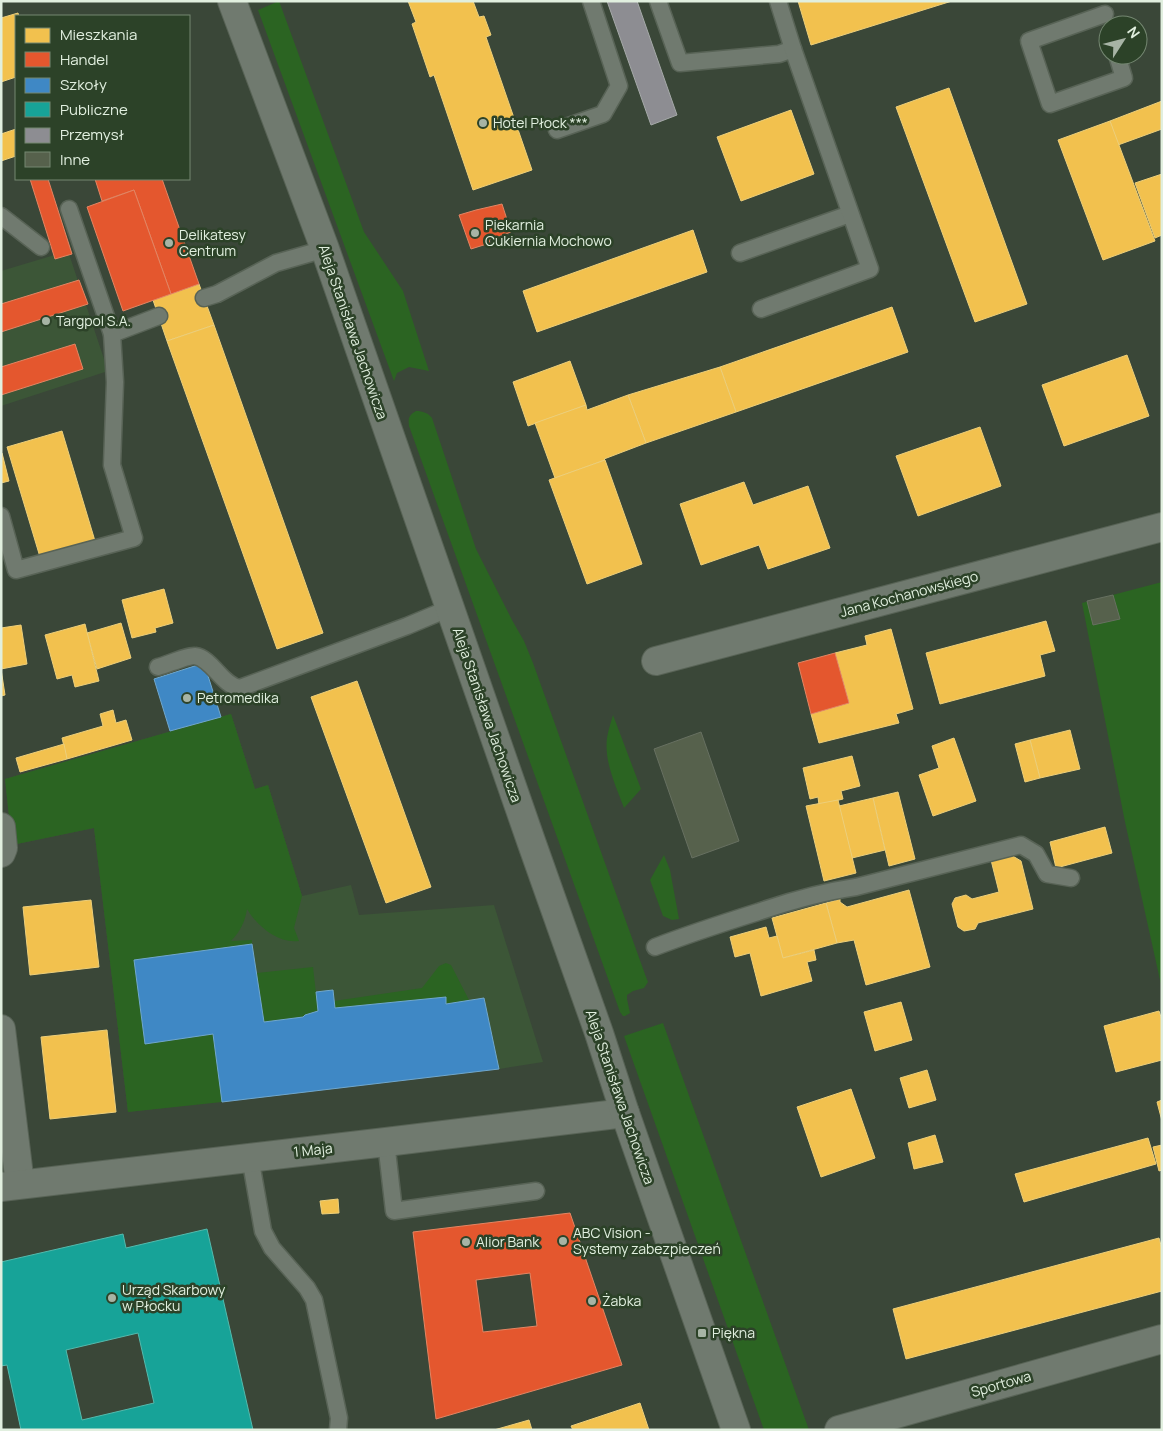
<svg xmlns="http://www.w3.org/2000/svg" width="1163" height="1431" font-family="Manrope,sans-serif">
	<rect width="100%" height="100%" fill="#3a4738"/>
	<!-- built -->
	<g fill="#3c5637">
		<path d="M68 251 108 371 1 406V271Z"/>
		<path d="M231 714 255 789 268 785 302 896 351 885 359 915 494 905 543 1062 499 1069 128 1112 94 828 12 845 5 779Z"/>
	</g>
	<!-- green -->
	<g fill="#2b6422">
		<path d="M279 1 364 232 403 291 429 371 409 367 397 373 394 381 258 10Z"/>
		<path d="M416 411C423 411 428 413 432 418L476 549 512 620 524 641 533 663 646 977 648 982 644 988 633 991 627 995V999L630 1013 625 1016H623L620 1012 409 426C408 418 409 415 416 411Z"/>
		<path d="M1162 582V989L1125 822 1082 603Z"/>
		<path d="M231 714 255 789 268 785 302 896 294 928 299 941C278 944 257 926 247 909 245 922 240 932 231 941L252 940V944L135 960 145 1044 213 1034 222 1102 128 1112 94 828 12 845 5 779Z"/>
		<path d="M613 715 641 789 624 808C616 786 604 762 607 738 608 731 611 722 613 715Z"/>
		<path d="M664 855 670 870 679 919 672 920 663 916 650 880Z"/>
		<path d="M446 963 451 965 469 1000 446 1004 335 1008 334 1001 422 988 439 966Z"/>
		<path d="M313 967 318 1011 305 1015 303 1017 264 1022 257 973Z"/>
		<path d="M663 1023 809 1430H764L624 1036Z"/>
	</g>
	<!-- homes -->
	<g fill="#f2c14e" stroke="#edcf7a">
		<path d="M408 1H473L479 17 484 16 491 35 486 37 532 170 473 190 434 75 430 77 412 24 416 22Z"/>
		<path d="M798 1H952L811 45Z"/>
		<path d="M18 13 19 16H16V77L1 82V18Z"/>
		<path d="M949 88 1027 304 975 322 896 107Z"/>
		<path d="M1162 101V129L1118 145 1110 121Z"/>
		<path d="M791 110 814 174 741 201 717 137Z"/>
		<path d="M1110 121 1155 241 1103 260 1058 140Z"/>
		<path d="M16 129V156L1 161V134Z"/>
		<path d="M1162 174V235L1155 238 1135 183Z"/>
		<path d="M693 230 707 272 537 332 523 291Z"/>
		<path d="M199 284 214 325 167 341 153 300Z"/>
		<path d="M892 307 908 352 736 412 720 367Z"/>
		<path d="M214 325 323 633 277 649 167 341Z"/>
		<path d="M1127 355 1149 416 1064 446 1042 385Z"/>
		<path d="M570 361 586 405 528 426 513 382Z"/>
		<path d="M720 367 736 412 646 443 628 395Z"/>
		<path d="M628 395 646 443 604 459 605 460 555 478 535 423 586 405 587 410Z"/>
		<path d="M980 427 1001 486 918 516 896 456Z"/>
		<path d="M62 431 95 541 40 557 7 447Z"/>
		<path d="M2 453 9 481 1 483V454Z"/>
		<path d="M605 460 642 564 587 584 549 480Z"/>
		<path d="M744 482 753 505 808 486 830 548 768 569 759 545 701 565 680 504Z"/>
		<path d="M164 589 173 623 155 628 156 632 132 638 122 600Z"/>
		<path d="M1046 621 1055 651 1040 655 1045 676 940 704 926 653Z"/>
		<path d="M121 623 131 658 97 669 87 633Z"/>
		<path d="M85 624 99 681 75 687 72 675 57 679 45 635Z"/>
		<path d="M21 625 27 664 1 669V628Z"/>
		<path d="M891 629 913 709 896 714 899 723 819 743 811 714 849 703 835 653 867 645 865 636Z"/>
		<path d="M1 669 5 695 1 696Z"/>
		<path d="M357 681 431 887 386 903 311 697Z"/>
		<path d="M113 710 116 723 126 720 132 740 67 759 62 738 103 726 100 714Z"/>
		<path d="M1070 730 1080 769 1040 778 1030 740Z"/>
		<path d="M954 738 976 801 933 816 919 775 939 768 932 746Z"/>
		<path d="M1030 740 1040 778 1025 782 1015 744Z"/>
		<path d="M64 744 67 759 20 772 16 758Z"/>
		<path d="M852 756 860 786 841 791 843 799 819 805 818 797 810 799 803 768Z"/>
		<path d="M898 792 915 859 889 866 873 798Z"/>
		<path d="M873 798 885 850 852 858 839 806Z"/>
		<path d="M838 800 856 873 824 881 806 806Z"/>
		<path d="M1105 827 1112 853 1056 868 1050 842Z"/>
		<path d="M1011 855 1021 861 1033 909 978 923 975 929 964 931 958 927 952 904 955 898 966 895 972 899 999 892 991 860Z"/>
		<path d="M909 890 930 967 866 985 854 940 837 943 826 903 840 899V902L847 907Z"/>
		<path d="M91 900 99 967 30 975 23 907Z"/>
		<path d="M826 903 837 943 783 958 772 918Z"/>
		<path d="M766 927 769 938 777 936 783 958 814 950 816 960 807 962 812 981 761 996 750 953 735 957 730 937Z"/>
		<path d="M901 1002 912 1040 875 1051 864 1012Z"/>
		<path d="M1159 1011 1162 1020V1060L1116 1072 1104 1026Z"/>
		<path d="M107 1030 116 1112 50 1119 41 1037Z"/>
		<path d="M927 1070 936 1100 909 1108 900 1078Z"/>
		<path d="M851 1089 875 1158 821 1177 797 1107Z"/>
		<path d="M1162 1100V1121L1157 1102Z"/>
		<path d="M935 1135 943 1162 914 1169 908 1143Z"/>
		<path d="M1148 1138 1156 1164 1024 1202 1015 1174Z"/>
		<path d="M1162 1145V1170L1159 1171 1153 1147Z"/>
		<path d="M338 1199 339 1213 322 1214 320 1201Z"/>
		<path d="M1159 1238 1162 1249V1291L906 1359 893 1309Z"/>
		<path d="M640 1403 649 1430H573L571 1426Z"/>
		<path d="M529 1420 532 1430H494Z"/>
	</g>
	<!-- shops -->
	<g fill="#e4572e" stroke="#e38563" fill-rule="evenodd">
		<path d="M30 179H48L72 254 55 259Z"/>
		<path d="M95 179H162L199 284 171 294 134 190 102 201Z"/>
		<path d="M134 190 171 294 123 311 87 207Z"/>
		<path d="M502 204 511 232 489 240 490 243 471 249 459 215 476 210Z"/>
		<path d="M79 280 88 304 1 332V304Z"/>
		<path d="M75 344 83 369 1 395V367Z"/>
		<path d="M835 653 849 703 811 714 798 663Z"/>
		<path d="M570 1213 622 1365 436 1419 413 1232ZM530 1273 537 1326 483 1332 476 1280Z"/>
	</g>
	<!-- schools -->
	<g fill="#3f88c5" stroke="#70a7cd">
		<path d="M204 663 221 717 170 731 154 679Z"/>
		<path d="M252 944 264 1022 303 1017 305 1015 318 1011 316 992 324 991 333 990 335 1008 446 997V1004L484 998 499 1069 222 1102 213 1034 145 1044 134 960Z"/>
	</g>
	<!-- public -->
	<path fill="#17a398" stroke="#54baad" fill-rule="evenodd" d="M207 1229 253 1430H21L7 1365 1 1366V1262L123 1234 126 1248ZM138 1333 154 1403 82 1420 66 1350Z"/>
	<!-- industry -->
	<path fill="#8d8d92" stroke="#a6aaa9" d="M607 1H637L677 115 651 125Z"/>
	<!-- building -->
	<g fill="#56614c" stroke="#677061">
		<path d="M1113 595 1120 619 1093 625 1087 601Z"/>
		<path d="M701 732 739 841 692 858 654 749Z"/>
	</g>
	<g fill="none" stroke-linecap="round" stroke-linejoin="round">
		<!-- service casing -->
		<g stroke="#586356" stroke-width="19">
			<g id="service">
				<path d="M658 1 680 63 779 54 793 49"/>
				<path d="M1105 14 1029 41 1050 104 1124 78 1117 55"/>
				<path d="M557 130 603 114 619 86 591 1"/>
				<path d="M69 209 112 334 159 316"/>
				<path d="M1 216 41 247"/>
				<path d="M740 253 850 214"/>
				<path d="M204 298 217 294 276 263 325 249"/>
				<path d="M761 309 870 269 793 49 778 1"/>
				<path d="M1 516 16 570 134 538 112 465 115 382 112 334"/>
				<path d="M158 667C166 665 189 655 195 656 212 658 222 686 240 688L407 626 450 608"/>
				<path d="M655 947C689 934 723 923 758 912 790 901 822 892 856 887L1021 845 1036 854 1047 874 1071 878"/>
				<path d="M386 1142 394 1211 536 1191"/>
				<path d="M250 1157 263 1231 272 1248 307 1288 314 1300 339 1418 338 1430"/>
			</g>
		</g>
		<!-- minor casing -->
		<g stroke="#586356" stroke-width="30">
			<g id="minor">
				<path d="M656 661 1162 527"/>
				<path d="M1 827 3 848 1 853"/>
				<path d="M1 1029 20 1184"/>
				<path d="M1 1187 386 1142 625 1113"/>
				<path d="M839 1430 1162 1339"/>
			</g>
		</g>
		<!-- secondary casing -->
		<g stroke="#586356" stroke-width="30">
			<path id="secondary" d="M232 1 325 249 531 841 599 1033 625 1113 736 1430"/>
		</g>
		<!-- service -->
		<use href="#service" stroke="#707a6f" stroke-width="16"/>
		<!-- minor -->
		<use href="#minor" stroke="#707a6f" stroke-width="28"/>
		<!-- secondary -->
		<use href="#secondary" stroke="#707a6f" stroke-width="28"/>
	</g>
	<!-- markers -->
	<g fill="#a7b4a5" stroke="#2c4228" stroke-width="2">
		<circle cx="483" cy="123" r="5"/>
		<circle cx="475" cy="233" r="5"/>
		<circle cx="169" cy="243" r="5"/>
		<circle cx="46" cy="321" r="5"/>
		<circle cx="187" cy="698" r="5"/>
		<circle cx="563" cy="1241" r="5"/>
		<circle cx="466" cy="1242" r="5"/>
		<circle cx="112" cy="1298" r="5"/>
		<circle cx="592" cy="1301" r="5"/>
		<rect x="697" y="1328" width="10" height="10" rx="2.5"/>
	</g>
	<g text-anchor="middle" stroke-width="5" stroke-linejoin="round" paint-order="stroke">
		<!-- poi labels -->
		<g font-size="14" fill="#e1efdf" stroke="#2c4228" text-anchor="start">
			<text x="493" y="128">Hotel Płock ***</text>
			<text x="485" y="230">Piekarnia<tspan x="485" dy="16">Cukiernia Mochowo</tspan></text>
			<text x="179" y="240">Delikatesy<tspan x="179" dy="16">Centrum</tspan></text>
			<text x="56" y="326">Targpol S.A.</text>
			<text x="197" y="703">Petromedika</text>
			<text x="573" y="1238">ABC Vision -<tspan x="573" dy="16">Systemy zabezpieczeń</tspan></text>
			<text x="476" y="1247">Alior Bank</text>
			<text x="122" y="1295">Urząd Skarbowy<tspan x="122" dy="16">w Płocku</tspan></text>
			<text x="602" y="1306">Żabka</text>
			<text x="712" y="1338">Piękna</text>
		</g>
		<!-- street labels -->
		<g font-size="14" fill="#e1efdf" stroke="#2c4228">
			<text transform="translate(353 332) rotate(71)" y="5">Aleja Stanisława Jachowicza</text>
			<text transform="translate(909 594) rotate(-15)" y="5">Jana Kochanowskiego</text>
			<text transform="translate(487 715) rotate(71)" y="5">Aleja Stanisława Jachowicza</text>
			<text transform="translate(620 1097) rotate(71)" y="5">Aleja Stanisława Jachowicza</text>
			<text transform="translate(313 1150) rotate(-6)" y="5">1 Maja</text>
			<text transform="translate(1001 1384) rotate(-16)" y="5">Sportowa</text>
		</g>
	</g>
	<!-- border -->
	<rect width="1163" height="1431" fill="none" stroke="#e1efdf" stroke-width="5"/>
	<!-- legend -->
	<rect x="15" y="15" width="175" height="165" fill="#2c4228" stroke="#748771"/>
	<rect x="25" y="28" width="25" height="15" fill="#f2c14e" stroke="#748771"/>
	<text x="60" y="40" font-size="15" fill="#e1efdf">Mieszkania</text>
	<rect x="25" y="52" width="25" height="15" fill="#e4572e" stroke="#748771"/>
	<text x="60" y="65" font-size="15" fill="#e1efdf">Handel</text>
	<rect x="25" y="78" width="25" height="15" fill="#3f88c5" stroke="#748771"/>
	<text x="60" y="90" font-size="15" fill="#e1efdf">Szkoły</text>
	<rect x="25" y="102" width="25" height="15" fill="#17a398" stroke="#748771"/>
	<text x="60" y="115" font-size="15" fill="#e1efdf">Publiczne</text>
	<rect x="25" y="128" width="25" height="15" fill="#8d8d92" stroke="#748771"/>
	<text x="60" y="140" font-size="15" fill="#e1efdf">Przemysł</text>
	<rect x="25" y="152" width="25" height="15" fill="#56614c" stroke="#748771"/>
	<text x="60" y="165" font-size="15" fill="#e1efdf">Inne</text>
	<!-- north arrow -->
	<g transform="translate(1123 40) rotate(54)"><circle r="24" fill="#2c4228" stroke="#748771"/>
	<path d="M0-4L9 19L0 12L-9 19Z" fill="#a7b4a5"/>
	<text y="-8" font-size="14" font-weight="bold" text-anchor="middle" fill="#e1efdf">N</text>
	</g>
</svg>
